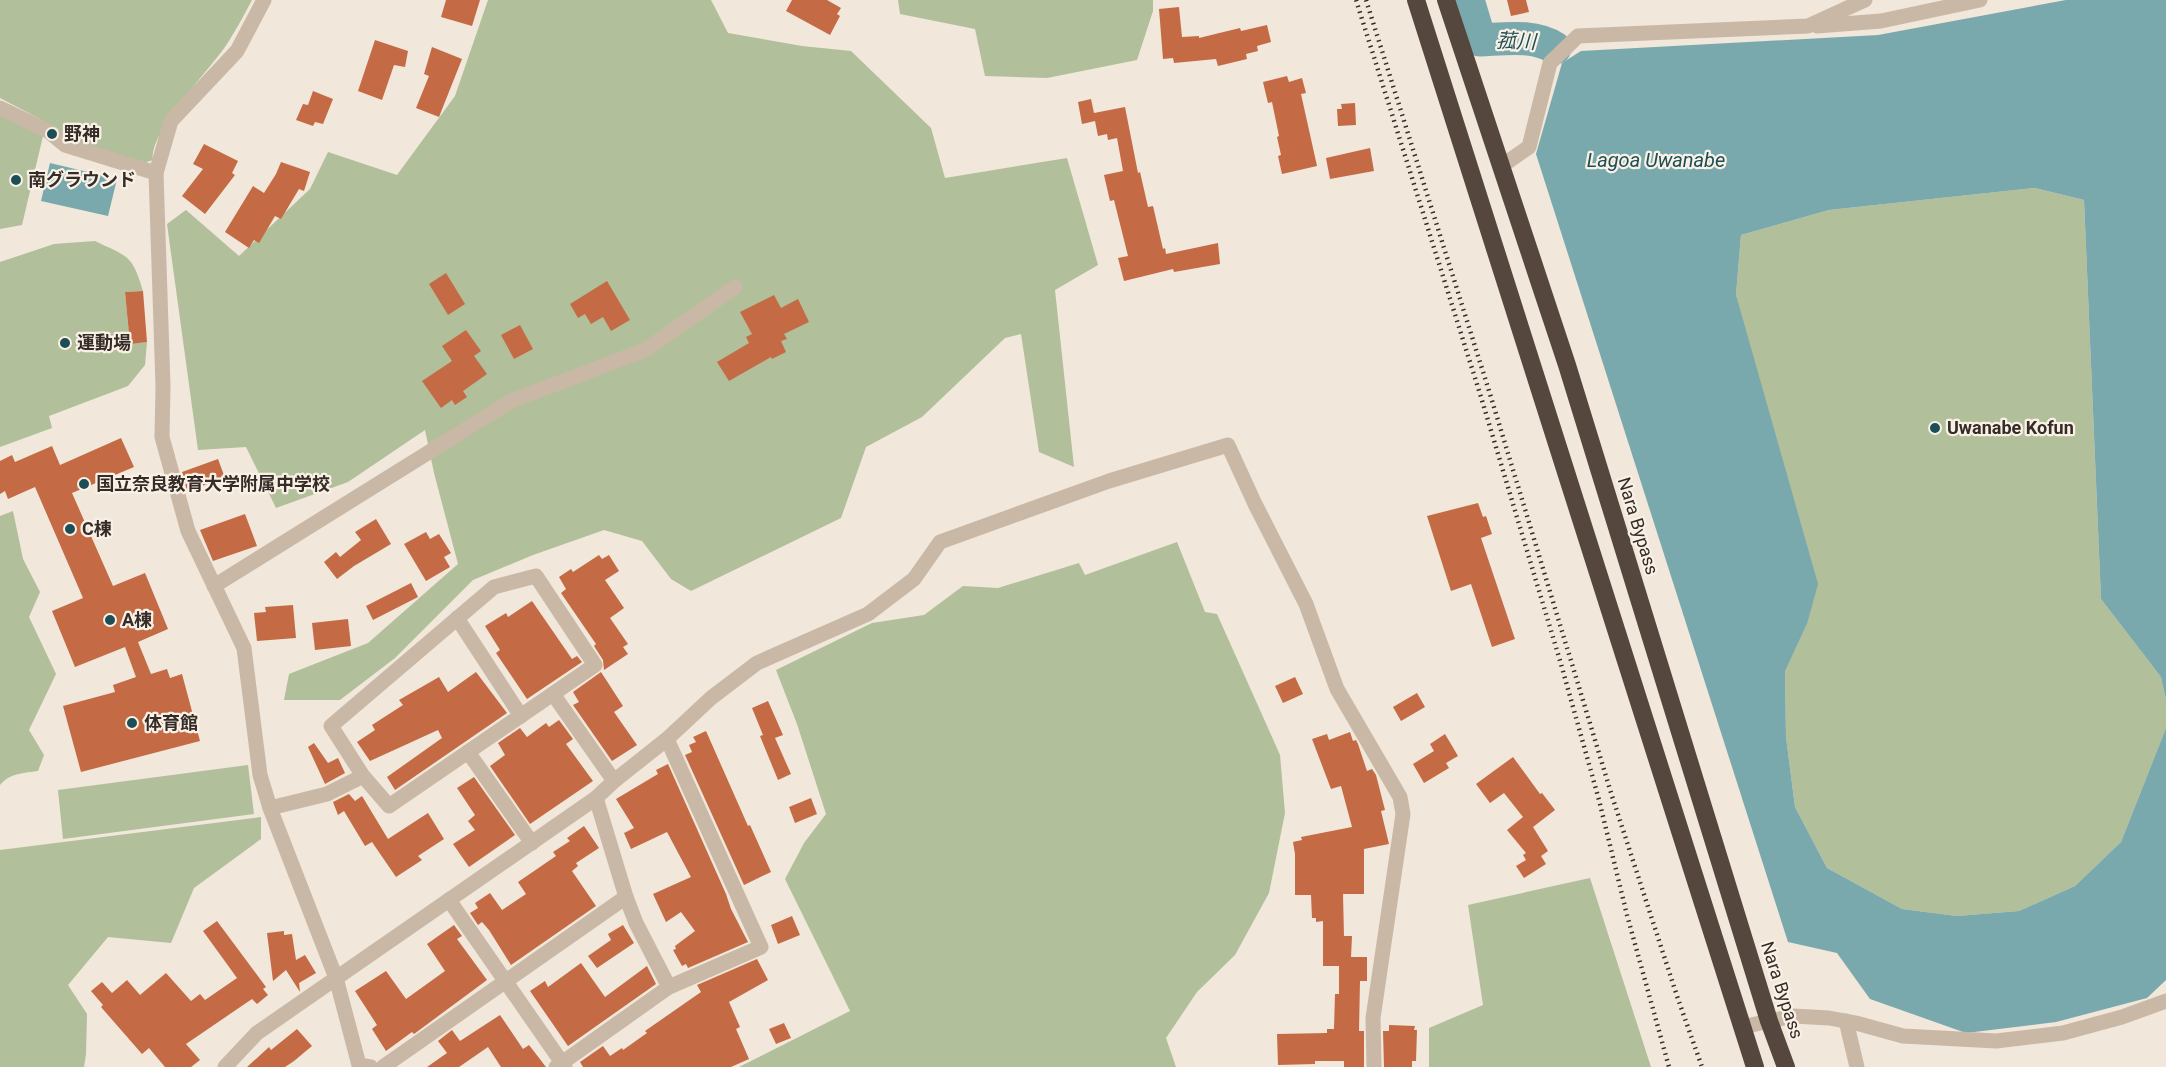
<svg xmlns="http://www.w3.org/2000/svg" width="2166" height="1067" font-family="Roboto,'Noto Sans JP',sans-serif">
	<rect width="100%" height="100%" fill="#f1e7da"/>
	<!-- green -->
	<g fill="#b1bf9a">
		<path d="M0 0H252C244 15 236 30 227 44 210 70 149 131 153 160L143 163 67 139 57 128 0 98Z"/>
		<path d="M488 0H711L728 33 802 46 851 51 931 128 945 178 1067 158 1098 265 1055 290 1074 467 1039 452 1021 334 1005 338 922 417 866 447 841 518 691 591 671 579 642 541 604 530 533 555 473 580 395 658 340 700H284L289 674 368 643 458 564 434 473 425 430 348 482 276 508 246 447 198 450 167 224 186 210 239 256 310 189 328 152 397 175 455 96Z"/>
		<path d="M898 0H1153V11L1137 60 1047 78 985 76 975 29 900 14Z"/>
		<path d="M0 114 43 136 22 225 0 229Z"/>
		<path d="M2035 188 2084 200 2101 599 2161 677 2166 700V728L2121 842 2075 886 2019 911 1957 916 1902 909 1827 868 1795 807 1786 737 1785 670 1807 624 1736 295 1741 235 1829 210Z"/>
		<path d="M95 241C128 257 132 254 143 291L125 292 130 343 147 342 145 365 128 386 49 416 52 428 0 447V262L54 244Z"/>
		<path d="M13 511 23 559 40 592 29 617 56 674 29 730 44 755 38 771C24 773 10 773 0 785V516Z"/>
		<path d="M1177 542 1205 612 1217 614 1280 755 1285 813 1269 893 1235 955 1197 992 1166 1038 1176 1067H739L850 1011 785 879 804 843 826 814 797 724 776 670 872 623 924 615 963 586 998 588 1079 563 1085 575Z"/>
		<path d="M248 765 254 814 63 839 58 790Z"/>
		<path d="M261 817V839L194 888 171 943 108 937 68 985 87 1014 86 1054 84 1067H0V850Z"/>
		<path d="M1590 878 1651 1067H1429V1028L1483 1005 1468 905Z"/>
	</g>
	<!-- water -->
	<g fill="#79a8ad">
		<path d="M2066 0H2166V700L2161 677 2101 599 2084 200 2035 188 1829 210 1741 235 1736 295 1818 584 1807 624 1785 671 1786 737 1795 807 1827 868 1902 909 1957 916 2019 911 2075 886 2121 842 2166 728V980L2147 998 2056 1022 1966 1033 1870 999 1837 953 1788 942 1536 154 1562 63 1581 51 1878 35Z"/>
		<path d="M50 163 117 179 108 216 41 201Z"/>
	</g>
	<g fill="none" stroke-linecap="round" stroke-linejoin="round">
		<!-- river -->
		<path stroke="#79a8ad" stroke-width="33" d="M1468 0 1480 40C1504 39 1534 34 1555 48"/>
	</g>
	<!-- building -->
	<g fill="#c46b45">
		<path d="M446 0H480L472 26 441 17Z"/>
		<path d="M792 0H827L841 8 837 14 840 16 830 35 786 11Z"/>
		<path d="M1507 0H1526L1529 12 1511 16Z"/>
		<path d="M1179 7 1182 37 1199 36V38L1240 28 1241 31 1267 25 1271 42 1257 46 1258 51 1246 54 1247 59 1218 66 1216 59 1174 63 1173 58 1163 59 1159 9Z"/>
		<path d="M375 40 408 51 405 67 394 65 382 100 358 91Z"/>
		<path d="M432 47 462 59 439 117 416 108 429 76 424 74Z"/>
		<path d="M1287 76 1289 82 1302 78 1306 93 1301 94 1317 166 1282 174 1278 156 1281 155 1277 137 1279 136 1272 102 1268 103 1263 82Z"/>
		<path d="M313 91 333 99 323 124 315 122 313 126 296 120 303 104 308 105Z"/>
		<path d="M1091 99 1094 113 1125 107 1138 173 1140 172 1148 207 1153 206 1163 249 1165 248 1166 254 1218 243 1220 264 1174 272 1173 269 1124 281 1118 258 1128 256 1114 200 1110 201 1104 175 1123 171 1117 138 1108 140 1107 134 1098 136 1095 121 1082 124 1078 102Z"/>
		<path d="M1355 103 1356 125 1338 126 1337 109H1342L1341 104Z"/>
		<path d="M204 144 238 161 232 173 235 175 205 214 182 196 203 169 193 164Z"/>
		<path d="M1370 148 1374 171 1330 179 1326 158Z"/>
		<path d="M281 162 310 172 304 191 299 189 281 219 275 216 259 243 254 240 249 248 225 232 253 186 264 193 276 174Z"/>
		<path d="M446 273 465 304 448 315 429 284Z"/>
		<path d="M607 281 630 320 611 331 603 317 591 324 585 314 578 318 570 304Z"/>
		<path d="M143 291 147 342 130 344 125 292Z"/>
		<path d="M774 295 781 308 798 299 809 322 784 334 787 339 781 341 786 352 772 359 771 357 729 381 717 362 749 343 746 337 752 334 740 312Z"/>
		<path d="M520 325 533 349 514 359 501 335Z"/>
		<path d="M466 330 481 351 474 356 487 374 463 391 467 397 455 405 452 400 441 408 422 381 452 361 442 346Z"/>
		<path d="M121 438 134 467 72 493 113 586 145 573 168 629 138 642 151 674 167 669 170 678 182 674 200 741 81 772 63 706 115 692 113 685 136 677 125 647 75 667 52 611 83 598 35 487 8 499 5 491 0 494V461L12 455 15 462 52 446 60 465Z"/>
		<path d="M218 459 225 478 187 491 182 472Z"/>
		<path d="M1478 503 1483 517 1486 516 1492 534 1481 538 1515 639 1492 647 1471 584 1451 591 1427 516Z"/>
		<path d="M245 514 257 546 213 561 200 530Z"/>
		<path d="M376 519 391 544 354 566 337 579 324 562 336 552 340 557 361 540 355 532Z"/>
		<path d="M426 532 430 539 439 534 451 553 444 557 450 567 426 581 404 544Z"/>
		<path d="M599 555 602 559 609 555 619 571 605 580 624 608 610 618 628 644 623 647 628 654 604 670 603 660 594 646 596 644 561 593 566 589 559 577 571 569 573 572Z"/>
		<path d="M411 583 418 597 373 620 366 606Z"/>
		<path d="M532 601 572 659 577 656 582 662 527 699 496 653 500 650 485 626 506 613 508 617Z"/>
		<path d="M293 605 296 638 257 641 254 613 266 612 265 607Z"/>
		<path d="M348 619 351 646 315 650 312 623Z"/>
		<path d="M476 672 507 713 395 790 387 777 442 738 438 730 370 761 357 742 375 730 372 725 403 705 399 700 439 677 448 692Z"/>
		<path d="M601 672 623 706 614 712 637 745 612 761 573 705 579 702 573 692Z"/>
		<path d="M1295 677 1303 694 1283 703 1275 686Z"/>
		<path d="M1417 693 1425 707 1401 721 1393 707Z"/>
		<path d="M768 701 783 735 775 738 791 774 778 780 760 736 763 735 752 708Z"/>
		<path d="M559 720 573 739 566 744 593 781 530 824 490 766 505 755 498 743 520 728 527 737 546 723 549 727Z"/>
		<path d="M706 731 748 826 750 825 771 872 744 885 685 755 692 752 689 745 696 742 693 737Z"/>
		<path d="M1350 732 1353 741 1356 740 1358 744 1367 771 1372 769 1376 775 1385 810 1381 811 1389 844 1364 849V894H1343L1344 936H1352L1351 957H1367V981H1360L1359 1031H1364V1067H1344V1061H1315V1064L1278 1065 1277 1034 1327 1033V1029H1334L1335 994H1339V966H1323V921L1316 922V918H1312L1311 895H1295V854L1293 842 1302 840 1301 837 1352 827 1341 786 1331 789 1312 739 1327 734 1329 740Z"/>
		<path d="M1445 734 1458 756 1446 763 1449 768 1424 783 1413 764 1434 751 1430 744Z"/>
		<path d="M314 743 328 763 338 758 345 773 325 784 308 747Z"/>
		<path d="M1513 757 1540 794 1542 793 1555 810 1533 827 1548 851 1541 856 1546 864 1524 878 1516 866 1526 860 1523 855 1526 853 1507 830 1523 817 1504 793 1490 803 1476 784Z"/>
		<path d="M668 764 726 894 731 909 748 942 688 968 686 964 682 966 673 950 676 949 675 946 695 931 681 912 666 922 653 894 691 877 667 832 631 849 624 833 634 828 616 799 658 774 656 770Z"/>
		<path d="M474 777 515 835 469 867 453 844 475 830 468 821 475 815 457 788Z"/>
		<path d="M349 794 355 801 362 796 388 839 428 813 444 839 418 856 422 860 396 877 372 842 365 846 344 811 338 815 333 802Z"/>
		<path d="M811 798 817 814 795 823 789 807Z"/>
		<path d="M584 826 599 848 576 863 578 866 572 871 596 906 511 965 489 930 482 922 478 925 470 913 478 908 475 903 490 893 502 910 526 894 518 882 556 856 553 852 570 841 567 838Z"/>
		<path d="M792 916 800 935 778 944 771 925Z"/>
		<path d="M217 921 266 987 263 989 268 995 257 1004 252 999 186 1044 200 1060 191 1067H165L149 1048 142 1054 101 1007 103 1005 91 991 102 982 112 993 127 980 140 995 166 973 191 1001 200 994 205 1000 237 978 203 931Z"/>
		<path d="M454 925 462 936 457 939 487 980 414 1034 412 1032 386 1051 372 1029 377 1025 355 991 386 971 406 999 445 971 427 944Z"/>
		<path d="M623 925 634 943 597 968 588 956 611 940 608 934Z"/>
		<path d="M284 931V935L292 934 296 960 305 955 316 973 299 983 300 992 286 970 273 981 267 933Z"/>
		<path d="M757 959 768 980 729 1002 740 1027 736 1029 749 1059 731 1067H583L580 1062 603 1046 610 1056 622 1048 623 1050 647 1033 645 1031 701 992 697 985Z"/>
		<path d="M581 963 605 997 647 966 656 984 568 1046 530 991 545 981 548 987Z"/>
		<path d="M500 1015 523 1049 529 1045 546 1067H501L488 1047 459 1067H427L447 1053 438 1041 452 1030 460 1041Z"/>
		<path d="M784 1023 791 1038 776 1044 769 1029Z"/>
		<path d="M1389 1025 1415 1026 1414 1030H1417L1416 1061H1412V1067H1384L1383 1031H1389Z"/>
		<path d="M297 1029 312 1046 294 1061 285 1067H247L269 1047 271 1050Z"/>
	</g>
	<g fill="none" stroke-linecap="round" stroke-linejoin="round">
		<!-- minor -->
		<g stroke="#c9b8a6" stroke-width="15">
			<path d="M264 0 237 51 171 121 156 173 163 386 162 437 188 531 244 648 260 775 270 808 336 978 359 1065 371 1067"/>
			<path d="M1817 26 1881 21 1980 0"/>
			<path d="M0 108 48 131 65 145 156 173"/>
			<path d="M1500 167 1529 147 1550 63 1578 36 1808 26 1865 0"/>
			<path d="M536 576 595 665 389 806 363 776 331 726 494 587Z"/>
			<path d="M214 586 511 401 645 350 735 287"/>
			<path d="M457 618 521 716"/>
			<path d="M553 694 614 781"/>
			<path d="M468 752 532 843"/>
			<path d="M596 798 626 897 636 923 669 987"/>
			<path d="M270 808 327 794 363 776"/>
			<path d="M449 900 565 1067"/>
			<path d="M1846 1021 1857 1067"/>
			<path d="M1742 1027 1793 1016 1829 1018 1856 1023 1903 1036 1996 1041 2063 1033 2122 1017 2166 1001"/>
			<path d="M225 1067 257 1033 596 798 614 781 667 739 711 698 757 663 868 614 914 579 940 542 1109 481 1228 445 1255 504 1306 604 1337 689 1400 797 1403 814 1373 1018 1374 1067"/>
			<path d="M383 1067 626 897"/>
			<path d="M556 1067 669 987 761 947 667 739"/>
		</g>
		<!-- highway -->
		<g stroke="#56473e" stroke-width="18">
			<path d="M1416 0 1755 1067"/>
			<path d="M1446 0 1567 365 1769 1021 1786 1067"/>
		</g>
		<!-- rail -->
		<g stroke="#352c27" stroke-width="4.5" stroke-dasharray="1.5 4.5" stroke-linecap="butt">
			<path d="M1356 0 1481 397 1561 664 1599 800 1627 915 1669 1067"/>
			<path d="M1366 0 1490 394 1612 796 1678 999 1702 1067"/>
		</g>
	</g>
	<!-- markers -->
	<g fill="#1d4e55" stroke="#f9f1e6" stroke-width="2">
		<circle cx="52" cy="134" r="6"/>
		<circle cx="16" cy="180" r="6"/>
		<circle cx="65" cy="343" r="6"/>
		<circle cx="1935" cy="428" r="6"/>
		<circle cx="84" cy="484" r="6"/>
		<circle cx="70" cy="529" r="6"/>
		<circle cx="110" cy="620" r="6"/>
		<circle cx="132" cy="723" r="6"/>
	</g>
	<g text-anchor="middle" stroke-width="4.5" stroke-linejoin="round" paint-order="stroke">
		<!-- poi labels -->
		<g font-size="18" font-weight="bold" fill="#352c27" stroke="#f9f1e6" text-anchor="start">
			<text x="64" y="140">野神</text>
			<text x="28" y="186">南グラウンド</text>
			<text x="77" y="349">運動場</text>
			<text x="1947" y="434">Uwanabe Kofun</text>
			<text x="96" y="490">国立奈良教育大学附属中学校</text>
			<text x="82" y="535">C棟</text>
			<text x="122" y="626">A棟</text>
			<text x="144" y="729">体育館</text>
		</g>
		<!-- street labels -->
		<g font-size="18" fill="#352c27" stroke="#f9f1e6">
			<text transform="translate(1638 526) rotate(73)" y="6">Nara Bypass</text>
			<text transform="translate(1782 990) rotate(72)" y="6">Nara Bypass</text>
		</g>
		<!-- water labels -->
		<g font-size="20" font-style="italic" fill="#1d4e55" stroke="#f9f1e6">
			<text transform="translate(1516 41) rotate(2)" y="7">菰川</text>
			<text x="1656" y="167">Lagoa Uwanabe</text>
		</g>
	</g>
</svg>
